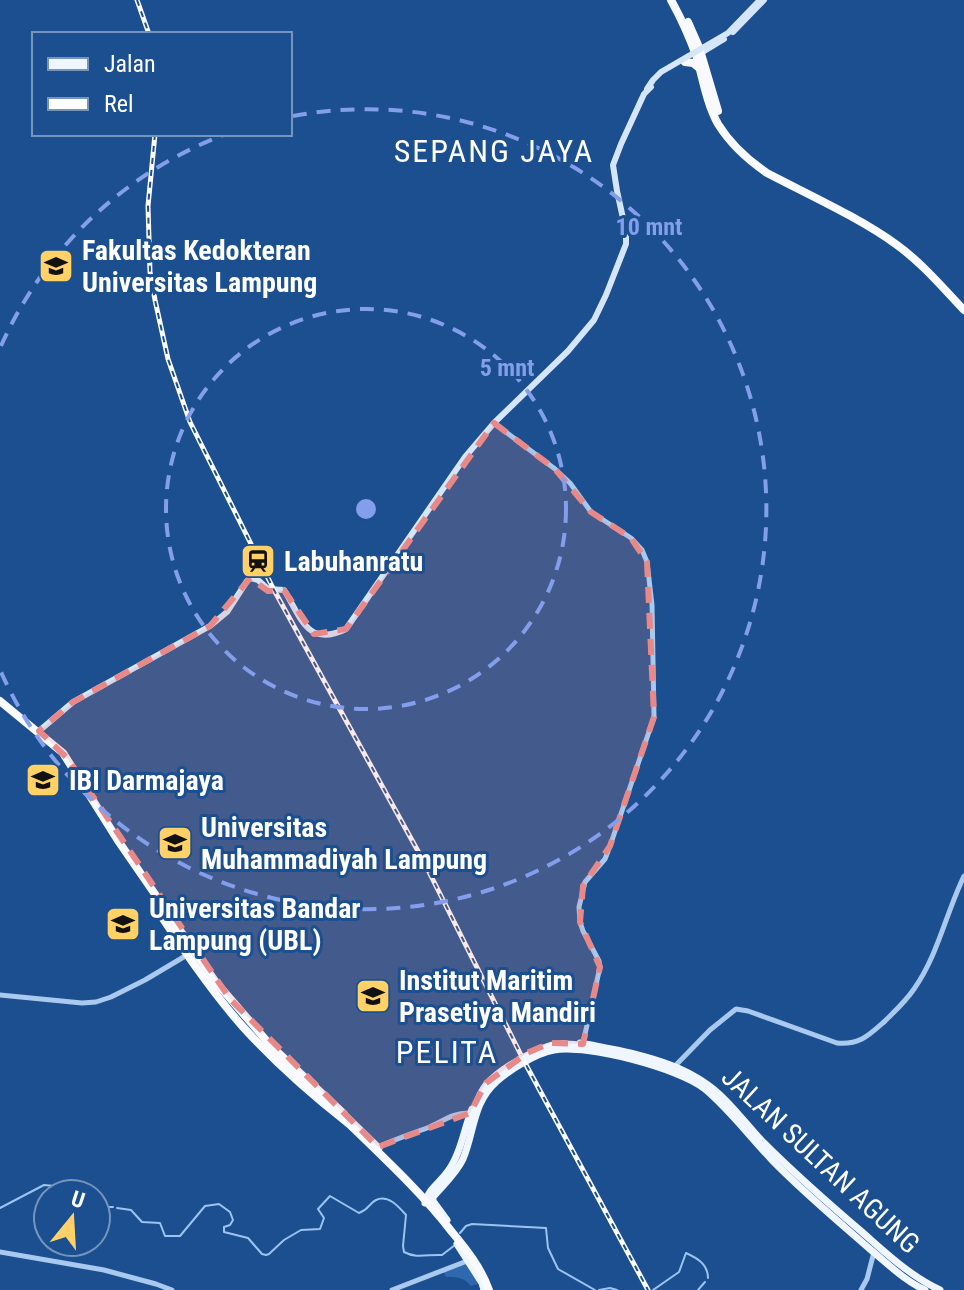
<svg xmlns="http://www.w3.org/2000/svg" width="964" height="1290" font-family="'Roboto Condensed',sans-serif">
	<rect width="100%" height="100%" fill="#1b4f8f"/>
	<!-- green -->
	<path fill="#2e69ad" d="M466 1262 478 1284 471 1286C463 1277 458 1277 446 1277L443 1271Z"/>
	<g fill="none" stroke-linecap="round" stroke-linejoin="round">
		<!-- stream -->
		<g stroke="#9cc4f0" stroke-width="2">
			<path d="M0 1208 44 1185 55 1186 63 1194"/>
			<path d="M117 1208 131 1210 142 1222 160 1223 165 1236H180L205 1206 219 1204 230 1212 233 1220 230 1225 224 1227V1232L248 1238 262 1254 266 1255 269 1254 284 1240 301 1230 320 1229 324 1218 318 1209 330 1196 359 1213C370 1209 368 1204 376 1200 388 1194 399 1207 406 1215L403 1246 404 1252C417 1259 428 1254 442 1255L455 1245"/>
			<path d="M96 1218 104 1207H113"/>
			<path d="M460 1233 466 1226 472 1224 546 1228 548 1248 558 1269 595 1290"/>
			<path d="M599 1290 610 1288 617 1290"/>
			<path d="M653 1290 679 1272 686 1253C697 1258 708 1264 708 1278"/>
			<path d="M698 1290 705 1282"/>
		</g>
		<!-- tertiary -->
		<g stroke="#a9c9ee" stroke-width="5">
			<path d="M494 423 555 469 570 483 591 512 631 538 642 550 647 562 652 605 654 717 610 846 605 859 585 882 579 907 580 922 583 931 599 961 600 967 583 1043"/>
			<path d="M248 547 254 563 251 568 252 578"/>
			<path d="M0 995 82 1003 96 1002 111 997 145 980 187 955"/>
			<path d="M674 1067 710 1030 736 1009 748 1011 837 1043C860 1045 869 1035 885 1021 895 1011 906 1001 914 989 938 955 946 913 964 876"/>
			<path d="M378 1147C395 1139 411 1134 427 1128 442 1122 453 1112 470 1113"/>
			<path d="M0 1252 104 1270 156 1284 172 1290"/>
			<path d="M392 1290 467 1261"/>
			<path d="M861 1290 867 1279 874 1252"/>
		</g>
		<!-- secondary -->
		<g stroke="#d6e6fa" stroke-width="6">
			<path d="M733 32 764 0"/>
			<path d="M701 53 724 39"/>
			<path d="M39 731 73 702 210 626 227 612 247 581 250 578 258 580 268 589 284 590C301 617 307 648 346 629L465 457 494 423 568 351 594 320 606 295 626 244V232L617 191 613 165 621 144 644 94 651 87"/>
		</g>
		<!-- primary -->
		<g stroke="#f0f6ff" stroke-width="7">
			<path d="M580 1043C619 1050 670 1059 702 1081 726 1096 743 1121 762 1141 794 1173 828 1203 862 1232 886 1253 910 1276 940 1290"/>
			<path d="M344 1114 379 1148"/>
			<path d="M425 1203C427 1190 441 1182 448 1171 461 1153 464 1129 472 1109"/>
			<path d="M447 1220 433 1201V1197C443 1185 456 1174 463 1159 474 1133 473 1102 496 1082 509 1070 536 1053 554 1050 587 1044 679 1068 705 1089 730 1110 750 1137 772 1160 803 1192 838 1221 871 1250 888 1264 905 1281 925 1290"/>
			<path d="M457 1244 482 1283 484 1290"/>
		</g>
		<!-- trunk -->
		<g stroke="#f8faff" stroke-width="8">
			<path d="M671 0C681 18 690 38 697 58 703 80 707 104 718 124 731 145 748 160 767 173 809 195 860 218 897 245 922 263 943 288 964 310"/>
			<path d="M688 22 699 47 718 111"/>
			<path d="M685 62 693 63 699 68"/>
			<path d="M0 701 63 753 119 842 215 981 272 1047 344 1114 345 1120"/>
			<path d="M156 908C183 949 211 991 244 1028 275 1062 312 1095 348 1123"/>
		</g>
		<!-- rail casing -->
		<g stroke="#fff" stroke-width="5">
			<g id="rail">
				<path d="M137 0 149 34"/>
				<path d="M155 134 148 206 150 272 155 300 168 359 190 422 274 590 424 862 525 1063 648 1290"/>
			</g>
		</g>
		<!-- rail -->
		<use href="#rail" stroke="#1b4f8f" stroke-width="2" stroke-dasharray="6" stroke-linecap="butt"/>
		<!-- secondary-bridge -->
		<path stroke="#d6e6fa" stroke-width="6" d="M647 89 653 80 661 72 728 33 760 0"/>
		<!-- primary-bridge -->
		<path stroke="#f0f6ff" stroke-width="7" d="M472 1114C476 1104 479 1094 486 1085 498 1070 529 1053 546 1047 559 1042 573 1044 585 1046"/>
		<!-- trunk-bridge -->
		<path stroke="#f8faff" stroke-width="8" d="M348 1123C384 1158 421 1192 452 1232 467 1250 481 1268 489 1290"/>
	</g>
	<!-- marked area -->
	<path fill="#e88989" fill-opacity="0.2" stroke="#e88989" stroke-width="6" stroke-dasharray="16 10" stroke-linejoin="round" d="M494 423 555 469 591 512 631 538 647 562 654 717 610 846 583 886 580 922 600 967 583 1044 550 1043 527 1053 486 1083 470 1113 378 1147 230 999 67 758 39 731 73 702 210 626 250 578 268 591 284 590 314 634 346 629Z"/>
	<!-- distance rings -->
	<g fill="none" stroke="#839eea" stroke-width="4" stroke-dasharray="14 10">
		<circle cx="366" cy="509" r="200"/>
		<path d="M1 346A400 400 0 0 1 226 134M293 116A400 400 0 1 1 1 672"/>
	</g>
	<!-- icons -->
	<defs>
		<g id="university-square" transform="scale(1.8)"><rect x="-9" y="-9" width="18" height="18" rx="4" fill="#ffd166" stroke="#1b4f8f"/><path d="M0-5L7-2L0 1L-7-2ZM-4 1L0 2.5L4 1V4Q0 6-4 4Z" fill="#111"/></g>
		<g id="station-square" transform="scale(1.8)"><rect x="-9" y="-9" width="18" height="18" rx="4" fill="#ffd166" stroke="#1b4f8f"/><path d="M-3-6H3Q5-6 5-4V2Q5 4 3 4L4.5 6H3L1.5 4h-3L-3 6H-4.5L-3 4Q-5 4-5 2V-4Q-5-6-3-6ZM-3.5-4v3h7v-3ZM-3.5 1v1.5H-2V1ZM2 1v1.5H3.5V1Z" fill="#111"/></g>
	</defs>
	<g fill-rule="evenodd">
		<use href="#university-square" x="56" y="266"/>
		<use href="#station-square" x="258" y="561"/>
		<use href="#university-square" x="43" y="780"/>
		<use href="#university-square" x="175" y="843"/>
		<use href="#university-square" x="123" y="924"/>
		<use href="#university-square" x="373" y="996"/>
	</g>
	<g text-anchor="middle" stroke-width="6" stroke-linejoin="round" paint-order="stroke">
		<!-- poi labels -->
		<g font-size="28" font-weight="bold" fill="#fff" stroke="#1b4f8f" text-anchor="start">
			<text x="82" y="260">Fakultas Kedokteran<tspan x="82" dy="32">Universitas Lampung</tspan></text>
			<text x="284" y="571">Labuhanratu</text>
			<text x="69" y="790">IBI Darmajaya</text>
			<text x="201" y="837">Universitas<tspan x="201" dy="32">Muhammadiyah Lampung</tspan></text>
			<text x="149" y="918">Universitas Bandar<tspan x="149" dy="32">Lampung (UBL)</tspan></text>
			<text x="399" y="990">Institut Maritim<tspan x="399" dy="32">Prasetiya Mandiri</tspan></text>
		</g>
		<!-- street labels -->
		<g font-size="28" fill="#fff" stroke="#1b4f8f">
			<text transform="translate(821 1160) rotate(43)" y="10">JALAN SULTAN AGUNG</text>
		</g>
		<!-- quarter labels -->
		<g font-size="32" letter-spacing="2" fill="#fff" stroke="#1b4f8f">
			<text x="494" y="162">SEPANG JAYA</text>
			<text x="447" y="1063">PELITA</text>
		</g>
	</g>
	<circle cx="366" cy="509" r="12" fill="#839eea" stroke="#1b4f8f" stroke-width="4"/>
	<g font-size="24" text-anchor="middle" font-weight="bold" fill="#839eea" stroke="#1b4f8f" stroke-width="6" stroke-linejoin="round" paint-order="stroke">
		<text x="649" y="235">10 mnt</text>
		<text x="507" y="376">5 mnt</text>
	</g>
	<!-- legend -->
	<rect x="32" y="32" width="260" height="104" fill="#1b4f8f" stroke="#7695bc" stroke-width="2"/>
	<rect x="48" y="58" width="40" height="12" fill="#f0f6ff" stroke="#7695bc" stroke-width="2"/>
	<text x="104" y="72" font-size="24" fill="#ffffff">Jalan</text>
	<rect x="48" y="98" width="40" height="12" fill="#ffffff" stroke="#7695bc" stroke-width="2"/>
	<text x="104" y="112" font-size="24" fill="#ffffff">Rel</text>
	<!-- north arrow -->
	<g transform="translate(72 1218) rotate(18)"><circle r="38" fill="#1b4f8f" stroke="#7695bc" stroke-width="2"/>
	<path d="M0-6L14 30L0 20L-14 30Z" fill="#ffd166"/>
	<text y="-12" font-size="22" font-weight="bold" text-anchor="middle" fill="#ffffff">U</text>
	</g>
</svg>
